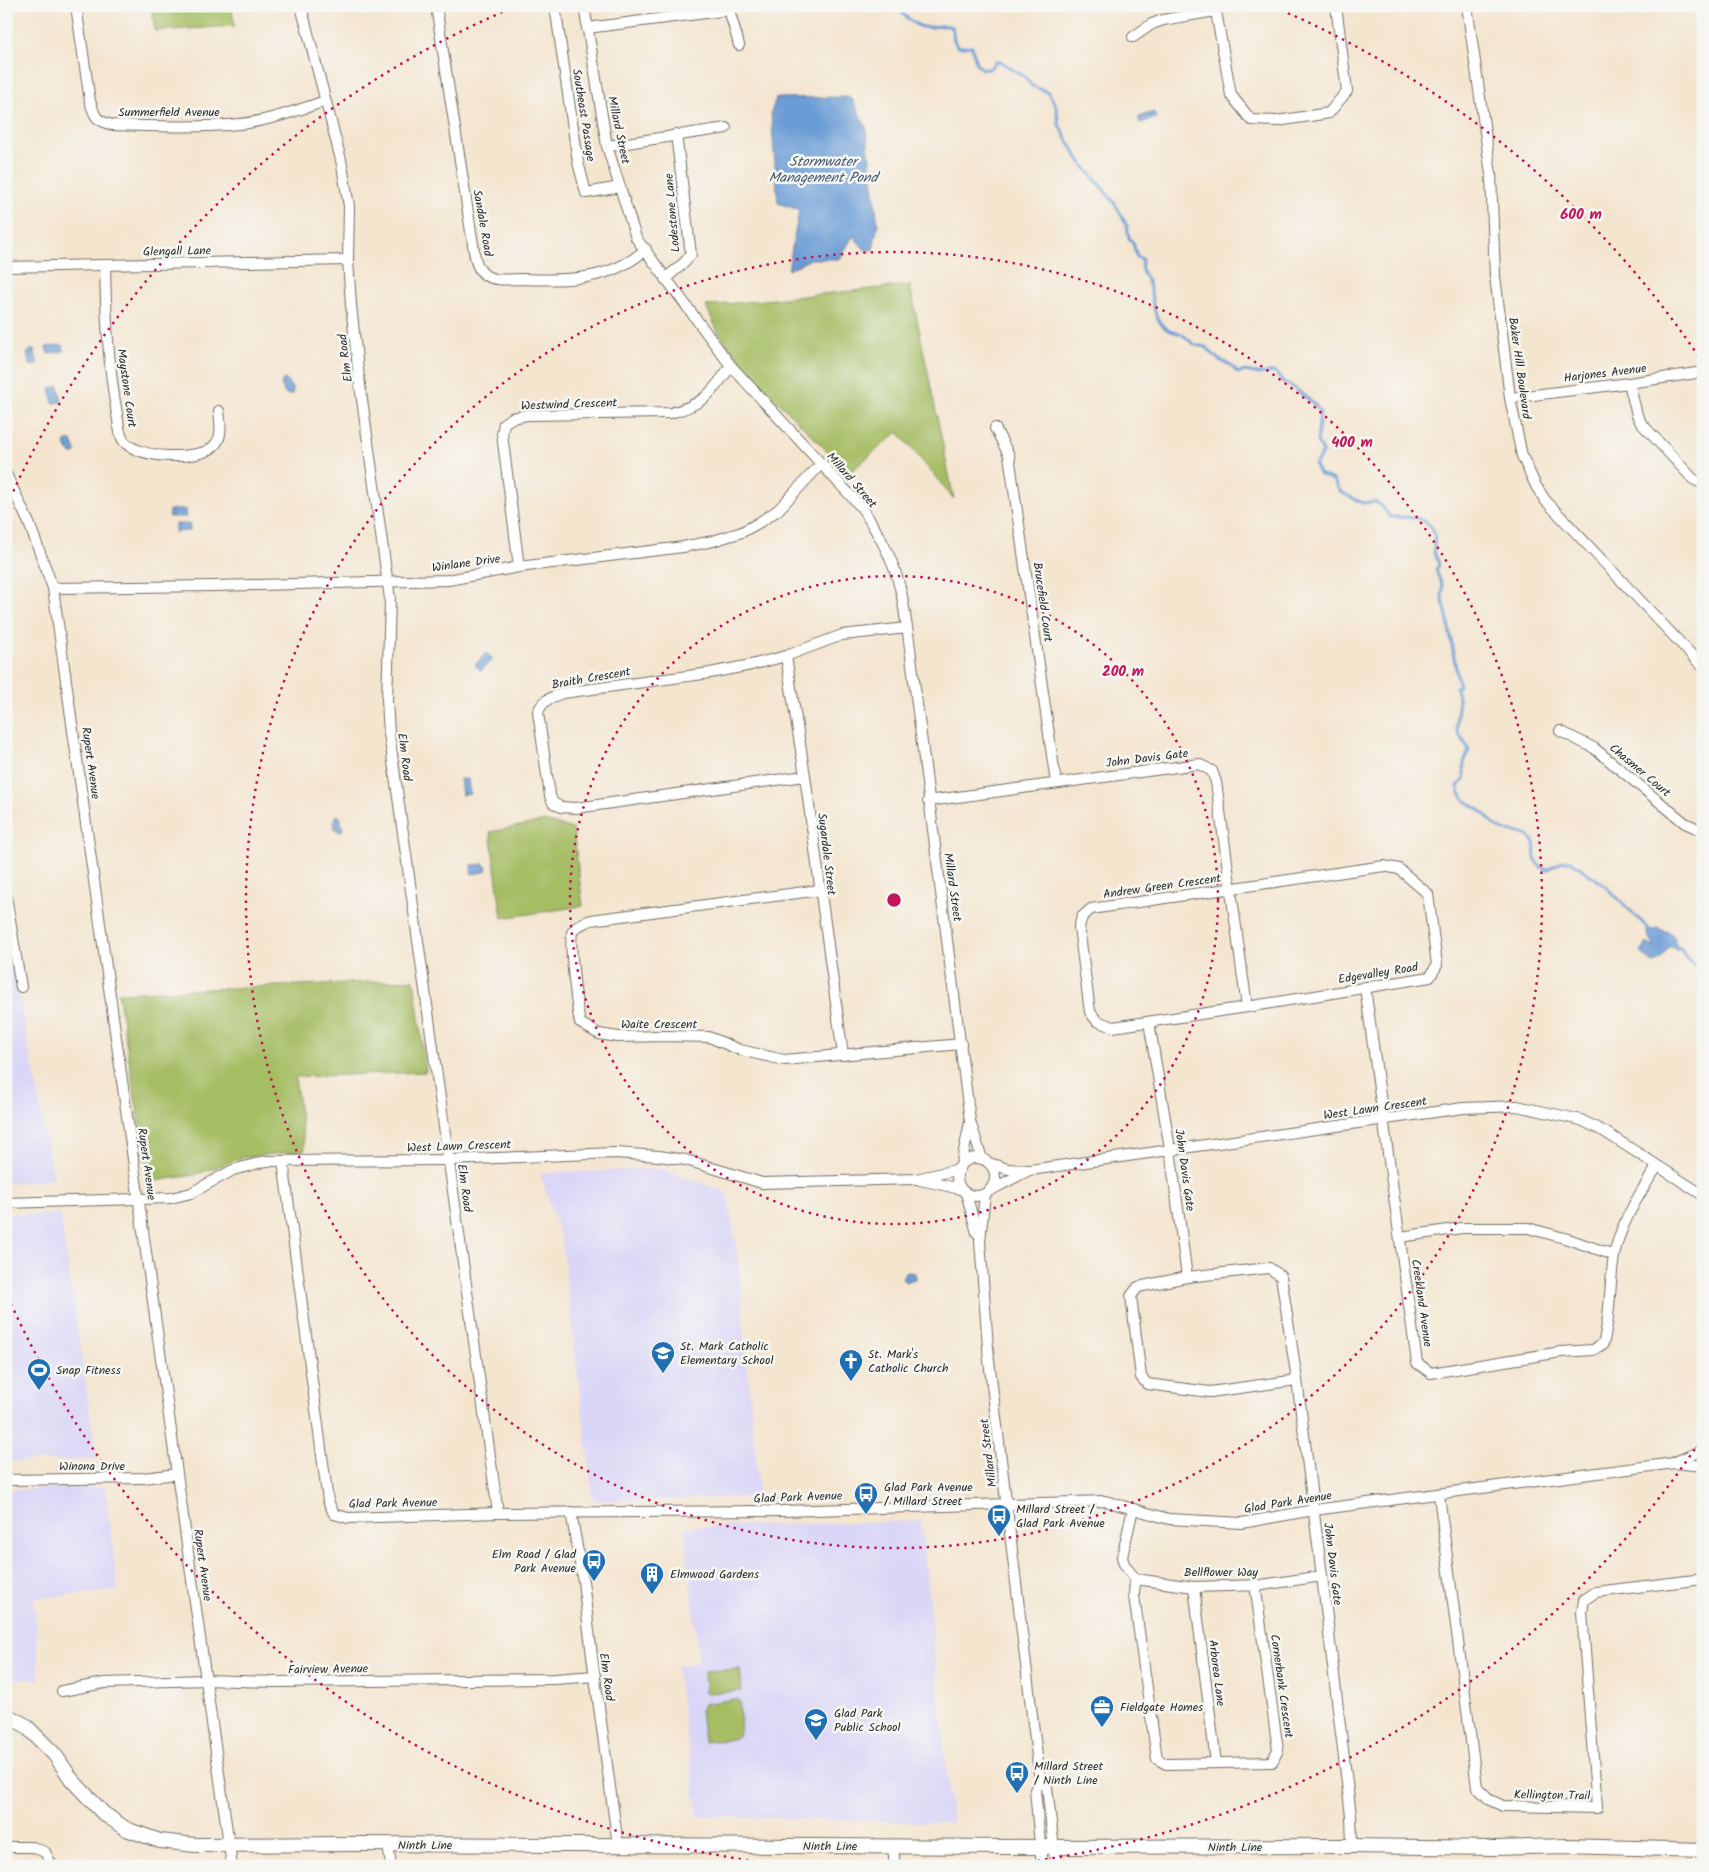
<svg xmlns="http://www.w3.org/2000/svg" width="1709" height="1872" font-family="Kalam,sans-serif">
	<rect width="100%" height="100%" fill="#f6f6f2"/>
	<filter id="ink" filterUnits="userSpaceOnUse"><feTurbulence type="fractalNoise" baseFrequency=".02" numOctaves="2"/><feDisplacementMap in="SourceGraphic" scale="10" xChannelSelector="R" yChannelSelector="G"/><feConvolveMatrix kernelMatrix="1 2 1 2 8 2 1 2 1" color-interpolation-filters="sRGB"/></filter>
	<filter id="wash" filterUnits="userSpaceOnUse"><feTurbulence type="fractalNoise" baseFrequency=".0096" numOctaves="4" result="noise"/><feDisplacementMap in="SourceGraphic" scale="20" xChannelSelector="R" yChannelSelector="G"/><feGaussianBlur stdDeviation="1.12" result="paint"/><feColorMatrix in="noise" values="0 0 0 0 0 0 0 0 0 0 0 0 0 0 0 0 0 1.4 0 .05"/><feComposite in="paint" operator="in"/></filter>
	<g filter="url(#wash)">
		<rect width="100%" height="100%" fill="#f4e5cf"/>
		<!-- built -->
		<g fill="#dad6f7">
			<path d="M6 925 54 1179 6 1184Z"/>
			<path d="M662 1169 727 1193 737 1250 759 1497 593 1501 562 1242 540 1173Z"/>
			<path d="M60 1214 97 1459 6 1462V1215Z"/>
			<path d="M105 1487 118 1591 34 1598 39 1680 6 1678V1490Z"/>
			<path d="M921 1521 952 1823 698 1816 676 1666 699 1662 684 1527Z"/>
		</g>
		<!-- green -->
		<g fill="#a5bd63" stroke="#687447">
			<path d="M151 6H231L235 26 155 31Z"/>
			<path d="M910 285 954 499 898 432 849 473 755 379 718 332 706 306Z"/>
			<path d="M545 821 573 829 583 906 502 918 490 832Z"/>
			<path d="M414 980 426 1072 295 1077 305 1150 241 1158 195 1175 149 1182 118 993Z"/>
			<path d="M740 1669 742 1691 705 1693 704 1671Z"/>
			<path d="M735 1699 739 1701C742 1743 745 1738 704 1742L700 1710 704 1704Z"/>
		</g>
		<!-- water -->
		<g fill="#6a9cd5" stroke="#4a6480">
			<path d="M847 97 852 99 866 127 878 225 873 250H865L853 236 840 259H811L788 270 799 210 778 203 771 113 776 98Z"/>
			<path d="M1154 112 1156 118 1140 123 1138 117Z"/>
			<path d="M63 345 64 351 48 354 46 347Z"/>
			<path d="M31 350H34L38 363 35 366 30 365C29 359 24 354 31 350Z"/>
			<path d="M283 379 286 380 293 389 292 395 285 394 281 384Z"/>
			<path d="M59 386 62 402 53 403 50 388Z"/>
			<path d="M67 440 72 441 76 451 75 454H72L68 451 65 444Z"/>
			<path d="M185 509 186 517H169V510Z"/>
			<path d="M175 524H190V531L175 532Z"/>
			<path d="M486 653 493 659 481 671 475 665Z"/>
			<path d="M460 779H468L470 794 462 795Z"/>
			<path d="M337 815 341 818V823L343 827 342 831H338L335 829 334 819Z"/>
			<path d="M484 864 487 868 485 872 472 874 471 873 472 865Z"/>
			<path d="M1657 928 1669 932 1675 938 1674 941 1681 948 1676 951 1672 947H1669L1660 960 1654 963 1651 962 1648 958 1641 953 1647 943 1655 948 1646 931Z"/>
			<path d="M908 1272 915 1273 916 1276 915 1279 905 1282 902 1278 905 1273Z"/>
		</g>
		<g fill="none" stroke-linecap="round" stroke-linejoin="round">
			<!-- stream -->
			<g stroke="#6a9cd5" stroke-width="3">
				<path d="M898 6C901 14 914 25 923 27 933 29 942 23 952 27L954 40 957 46 963 47 972 46 976 63 982 69H989L996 62H1001L1025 77 1032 86 1048 92 1056 106 1059 125 1072 148 1080 161 1114 202 1127 226 1129 238 1133 243 1137 257 1142 259C1140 276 1145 272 1149 285 1154 301 1152 320 1168 330 1173 333 1178 332 1183 335 1194 344 1191 345 1206 347L1219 360 1229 364 1238 373 1246 371 1259 374 1275 372 1283 382 1293 387 1314 404 1320 412 1317 441 1323 452 1315 465 1319 474 1333 480 1341 492 1356 500 1363 503 1375 502 1382 506 1390 517C1405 517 1429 515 1434 533 1436 539 1433 547 1434 553 1437 561 1442 562 1436 570L1443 588 1442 597 1447 616 1459 686 1456 688 1459 701 1457 715V730L1469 750 1464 763V780L1458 786C1461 801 1470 803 1481 811 1488 816 1493 826 1501 829 1510 833 1524 831 1531 838 1541 847 1525 861 1547 870L1563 861H1571L1603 884 1649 929"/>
				<path d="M1681 948 1685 956 1699 971 1698 984 1703 992"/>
			</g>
		</g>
	</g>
	<g filter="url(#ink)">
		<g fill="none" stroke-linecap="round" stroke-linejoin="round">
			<!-- minor casing -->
			<g stroke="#716c64" stroke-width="12">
				<g id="minor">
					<path d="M76 6 90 101C95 118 96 120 112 125 155 126 197 128 240 124 268 121 299 110 325 101"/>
					<path d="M301 6 341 160 349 206 348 260 351 305 359 378 390 599 387 701 389 733 498 1513"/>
					<path d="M436 6 474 251C475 260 477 269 485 275 495 282 511 279 523 279 566 281 611 281 646 249"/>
					<path d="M555 6 578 162 586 193 620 187"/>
					<path d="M584 6 607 146 636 238 731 366 862 508C878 533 893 558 900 588 904 602 905 618 908 633L970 1121 982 1159"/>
					<path d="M728 6 739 45"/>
					<path d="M1215 6 1231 95 1251 120 1277 121 1329 113 1347 91 1336 6"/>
					<path d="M1467 6 1491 174 1495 276 1510 398 1522 456 1536 486 1545 500 1703 667"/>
					<path d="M587 28 729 10"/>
					<path d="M1133 37 1152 24 1163 20 1215 11"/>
					<path d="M607 146 726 128"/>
					<path d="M105 265C106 315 108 365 117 414 118 421 119 433 123 440 136 459 197 461 213 447 224 437 220 423 219 411"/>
					<path d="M6 267 348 260"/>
					<path d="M665 279 685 262 691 254 676 134"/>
					<path d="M1629 383 1637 415 1641 423 1693 479 1703 484"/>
					<path d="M1510 398 1629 383 1703 372"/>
					<path d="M995 428 1009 455 1056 783"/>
					<path d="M6 474 29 523 53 588 232 1866"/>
					<path d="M519 567 502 434 504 423 512 418 527 415 671 413C706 403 710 394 731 366"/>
					<path d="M53 588 214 586 448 580 519 567 683 547 713 541 742 532 760 522 778 510 822 463"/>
					<path d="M786 656 805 776 843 1055"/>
					<path d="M1560 731 1594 748 1685 823 1703 831"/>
					<path d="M805 776 576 808 561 807 553 803 550 796 538 712C543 700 551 697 563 693L710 673 751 665 786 656 842 635 907 628"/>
					<path d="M928 801 1199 764 1212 771 1216 782 1247 1007"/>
					<path d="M1384 866 1399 869 1428 894 1437 965 1430 977 1247 1007 1113 1027 1097 1021 1090 1012 1079 927 1082 917 1091 909Z"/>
					<path d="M820 890 591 920C584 923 575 925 572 933 569 945 577 1009 580 1023L599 1034 618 1037 665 1036 709 1037 740 1050 784 1060 961 1044"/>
					<path d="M6 896 21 987"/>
					<path d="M1365 987 1417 1363 1431 1373 1561 1352 1593 1350 1603 1344C1611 1316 1609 1286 1614 1256 1619 1226 1640 1192 1657 1167"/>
					<path d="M1149 1022 1170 1149 1187 1277"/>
					<circle cx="976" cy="1177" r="19"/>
					<path d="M283 1161 328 1501 334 1514 348 1518 498 1513 782 1511 1105 1501 1169 1519 1242 1523 1314 1510 1674 1463 1703 1466"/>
					<path d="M989 1163 1008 1169 1030 1170 1463 1108 1517 1106 1581 1120 1605 1132 1703 1195"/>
					<path d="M961 1166 970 1122"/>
					<path d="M920 1180 961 1189"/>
					<path d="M991 1190 1029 1170"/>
					<path d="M966 1193 977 1233"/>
					<path d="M985 1194 980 1241 989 1360 1040 1781 1035 1790 1042 1866"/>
					<path d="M6 1203 171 1198 191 1193 233 1170 266 1161 449 1160 615 1153 659 1156 686 1160 762 1183 916 1179 960 1169"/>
					<path d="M1400 1237 1462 1228H1528L1568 1239 1614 1255"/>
					<path d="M1297 1380 1210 1392 1147 1384 1141 1377 1131 1296 1138 1287 1187 1277 1269 1268 1281 1276 1297 1380 1322 1576 1351 1816 1352 1846"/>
					<path d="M1675 1462 1703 1450"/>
					<path d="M6 1480 143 1478 177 1474"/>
					<path d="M1439 1495 1477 1787 1490 1800 1503 1806 1597 1808 1582 1612 1584 1600 1596 1592 1703 1579"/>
					<path d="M1133 1509 1122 1557 1124 1564 1135 1579 1194 1587 1262 1585 1322 1576"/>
					<path d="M571 1512 583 1581 592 1656 618 1845"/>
					<path d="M1135 1579 1134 1596 1157 1759 1166 1764 1272 1762 1278 1750 1255 1584"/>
					<path d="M1194 1587 1216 1763"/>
					<path d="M62 1691 104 1683 206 1680 274 1682 464 1680 555 1679 595 1676"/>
					<path d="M1040 1781 1047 1787 1056 1866"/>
					<path d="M388 1844 391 1866"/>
					<path d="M6 1847H32L45 1852 52 1866"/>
					<path d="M893 1847 895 1866"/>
				</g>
			</g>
			<!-- major casing -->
			<g stroke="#716c64" stroke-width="16">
				<path id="major" d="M6 1715 25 1725 55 1755 72 1780 103 1813 126 1829 160 1841 195 1845 349 1844 1039 1847 1352 1846 1495 1848 1567 1846 1703 1850"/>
			</g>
			<!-- minor -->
			<use href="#minor" stroke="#fff" stroke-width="10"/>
			<!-- major -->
			<use href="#major" stroke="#fff" stroke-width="14"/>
		</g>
	</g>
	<!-- distance rings -->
	<g fill="none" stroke="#c2185b" stroke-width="2.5" stroke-dasharray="2.5 5">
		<circle cx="894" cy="900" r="324"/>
		<circle cx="894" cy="900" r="648"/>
		<path d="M1699 1443A971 971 0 0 1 995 1866M793 1866A971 971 0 0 1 7 1295M7 505A971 971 0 0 1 507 10M1281 10A971 971 0 0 1 1699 357"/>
	</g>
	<!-- icons -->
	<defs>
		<g id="school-pin" transform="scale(1.25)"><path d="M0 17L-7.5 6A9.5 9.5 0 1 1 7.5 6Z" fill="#1f6fb2" stroke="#f6f6f2"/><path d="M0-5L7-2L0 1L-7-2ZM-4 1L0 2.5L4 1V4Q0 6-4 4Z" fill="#fff"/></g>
		<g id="church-pin" transform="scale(1.25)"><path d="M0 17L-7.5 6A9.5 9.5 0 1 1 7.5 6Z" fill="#1f6fb2" stroke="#f6f6f2"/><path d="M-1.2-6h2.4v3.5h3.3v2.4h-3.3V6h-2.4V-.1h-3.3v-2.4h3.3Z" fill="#fff"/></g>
		<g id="stadium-pin" transform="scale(1.25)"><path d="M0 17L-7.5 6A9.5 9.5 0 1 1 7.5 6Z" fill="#1f6fb2" stroke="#f6f6f2"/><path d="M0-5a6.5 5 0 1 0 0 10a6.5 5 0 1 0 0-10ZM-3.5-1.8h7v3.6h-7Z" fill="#fff"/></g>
		<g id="bus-pin" transform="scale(1.25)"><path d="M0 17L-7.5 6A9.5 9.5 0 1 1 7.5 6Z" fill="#1f6fb2" stroke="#f6f6f2"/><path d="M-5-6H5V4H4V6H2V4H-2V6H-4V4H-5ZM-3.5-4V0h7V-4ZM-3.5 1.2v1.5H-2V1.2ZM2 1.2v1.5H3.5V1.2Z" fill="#fff"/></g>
		<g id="building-pin" transform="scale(1.25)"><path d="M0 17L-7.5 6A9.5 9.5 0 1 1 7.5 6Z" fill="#1f6fb2" stroke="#f6f6f2"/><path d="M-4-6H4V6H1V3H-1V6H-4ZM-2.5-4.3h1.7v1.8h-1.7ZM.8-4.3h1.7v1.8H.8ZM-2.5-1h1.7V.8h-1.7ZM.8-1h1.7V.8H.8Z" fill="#fff"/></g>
		<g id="office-pin" transform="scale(1.25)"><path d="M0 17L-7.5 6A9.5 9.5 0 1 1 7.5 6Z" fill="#1f6fb2" stroke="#f6f6f2"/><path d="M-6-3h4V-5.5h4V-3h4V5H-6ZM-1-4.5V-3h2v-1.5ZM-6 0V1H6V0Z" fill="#fff"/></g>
	</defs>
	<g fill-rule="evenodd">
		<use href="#school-pin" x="663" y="1353"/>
		<use href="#church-pin" x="851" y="1361"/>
		<use href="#stadium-pin" x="39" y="1370"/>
		<use href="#bus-pin" x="866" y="1494"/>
		<use href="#bus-pin" x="999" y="1516"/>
		<use href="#bus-pin" x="594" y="1561"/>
		<use href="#building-pin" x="652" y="1574"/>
		<use href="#office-pin" x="1102" y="1707"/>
		<use href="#school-pin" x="816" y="1720"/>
		<use href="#bus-pin" x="1017" y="1773"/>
	</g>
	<g text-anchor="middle" stroke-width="5" stroke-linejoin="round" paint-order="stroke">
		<!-- street labels -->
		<g font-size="12" fill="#2b2b2b" stroke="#f6f6f2">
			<text x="169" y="116">Summerfield Avenue</text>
			<text transform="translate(584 115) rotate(81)" y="4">Southeast Passage</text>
			<text transform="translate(619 130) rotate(78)" y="4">Millard Street</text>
			<text transform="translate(672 213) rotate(-95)" y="4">Lodestone Lane</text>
			<text transform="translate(483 223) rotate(80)" y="4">Sandale Road</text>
			<text transform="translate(177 251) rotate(-1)" y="4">Glengall Lane</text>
			<text transform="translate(345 358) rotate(-97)" y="4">Elm Road</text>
			<text transform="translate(1520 368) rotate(82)" y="4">Baker Hill Boulevard</text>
			<text transform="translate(1605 373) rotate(-7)" y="4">Harjones Avenue</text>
			<text transform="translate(127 388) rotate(82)" y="4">Maystone Court</text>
			<text transform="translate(569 404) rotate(-2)" y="4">Westwind Crescent</text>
			<text transform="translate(852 480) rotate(49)" y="4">Millard Street</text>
			<text transform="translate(466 563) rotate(-8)" y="4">Winlane Drive</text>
			<text transform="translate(1043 602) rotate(82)" y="4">Brucefield Court</text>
			<text transform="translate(591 678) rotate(-10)" y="4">Braith Crescent</text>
			<text transform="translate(405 757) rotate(83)" y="4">Elm Road</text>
			<text transform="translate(1147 758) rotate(-7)" y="4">John Davis Gate</text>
			<text transform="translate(91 763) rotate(82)" y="4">Rupert Avenue</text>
			<text transform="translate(1640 770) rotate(40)" y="4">Chasmer Court</text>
			<text transform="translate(827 854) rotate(83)" y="4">Sugardale Street</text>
			<text transform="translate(1162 886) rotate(-8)" y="4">Andrew Green Crescent</text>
			<text transform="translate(953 887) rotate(82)" y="4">Millard Street</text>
			<text transform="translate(1378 973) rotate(-9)" y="4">Edgevalley Road</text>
			<text x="659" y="1028">Waite Crescent</text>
			<text transform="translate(1375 1108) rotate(-8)" y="4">West Lawn Crescent</text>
			<text transform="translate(459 1146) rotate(-2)" y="4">West Lawn Crescent</text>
			<text transform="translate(147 1164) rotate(82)" y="4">Rupert Avenue</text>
			<text transform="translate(1185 1170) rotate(82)" y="4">John Davis Gate</text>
			<text transform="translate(465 1188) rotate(82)" y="4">Elm Road</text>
			<text transform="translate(1422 1303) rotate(82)" y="4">Creekland Avenue</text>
			<text transform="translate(988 1453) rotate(-97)" y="4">Millard Street</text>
			<text x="92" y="1470">Winona Drive</text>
			<text transform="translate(798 1497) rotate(-2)" y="4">Glad Park Avenue</text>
			<text transform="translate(1288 1502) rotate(-9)" y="4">Glad Park Avenue</text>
			<text transform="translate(393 1503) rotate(-1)" y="4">Glad Park Avenue</text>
			<text transform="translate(1333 1564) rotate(83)" y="4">John Davis Gate</text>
			<text transform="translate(203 1565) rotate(82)" y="4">Rupert Avenue</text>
			<text x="1221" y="1576">Bellflower Way</text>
			<text transform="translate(328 1669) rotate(-1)" y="4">Fairview Avenue</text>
			<text transform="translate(1217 1673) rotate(83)" y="4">Arborea Lane</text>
			<text transform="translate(607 1677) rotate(82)" y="4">Elm Road</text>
			<text transform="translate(1282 1686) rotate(82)" y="4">Cornerbank Crescent</text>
			<text transform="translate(1552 1795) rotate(1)" y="4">Kellington Trail</text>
			<text x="425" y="1849">Ninth Line</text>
			<text x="830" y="1850">Ninth Line</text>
			<text x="1235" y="1851">Ninth Line</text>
		</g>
		<!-- poi labels -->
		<g font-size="12" fill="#2b2b2b" stroke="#f6f6f2" text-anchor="start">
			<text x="680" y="1350">St. Mark Catholic<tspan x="680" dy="14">Elementary School</tspan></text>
			<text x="868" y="1358">St. Mark's<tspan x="868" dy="14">Catholic Church</tspan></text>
			<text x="56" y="1374">Snap Fitness</text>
			<text x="884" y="1491">Glad Park Avenue<tspan x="884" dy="14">/ Millard Street</tspan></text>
			<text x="1016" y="1513">Millard Street /<tspan x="1016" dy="14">Glad Park Avenue</tspan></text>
			<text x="576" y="1558" text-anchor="end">Elm Road / Glad<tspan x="576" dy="14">Park Avenue</tspan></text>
			<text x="670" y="1578">Elmwood Gardens</text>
			<text x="1120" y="1711">Fieldgate Homes</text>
			<text x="834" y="1717">Glad Park<tspan x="834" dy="14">Public School</tspan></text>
			<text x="1034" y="1770">Millard Street<tspan x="1034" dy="14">/ Ninth Line</tspan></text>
		</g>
		<!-- water labels -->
		<g font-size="14" font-style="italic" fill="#44586f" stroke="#f6f6f2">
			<text x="823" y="166">Stormwater<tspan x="823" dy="16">Management Pond</tspan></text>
		</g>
	</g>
	<circle cx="894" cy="900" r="8" fill="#c2185b" stroke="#f6f6f2" stroke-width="2.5"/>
	<g font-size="15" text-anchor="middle" font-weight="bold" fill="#c2185b" stroke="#f6f6f2" stroke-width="5" stroke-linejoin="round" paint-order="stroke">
		<text x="1581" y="219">600 m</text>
		<text x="1352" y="447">400 m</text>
		<text x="1123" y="676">200 m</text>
	</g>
	<!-- margin -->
	<rect width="1709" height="1872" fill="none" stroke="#f6f6f2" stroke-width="25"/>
</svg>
